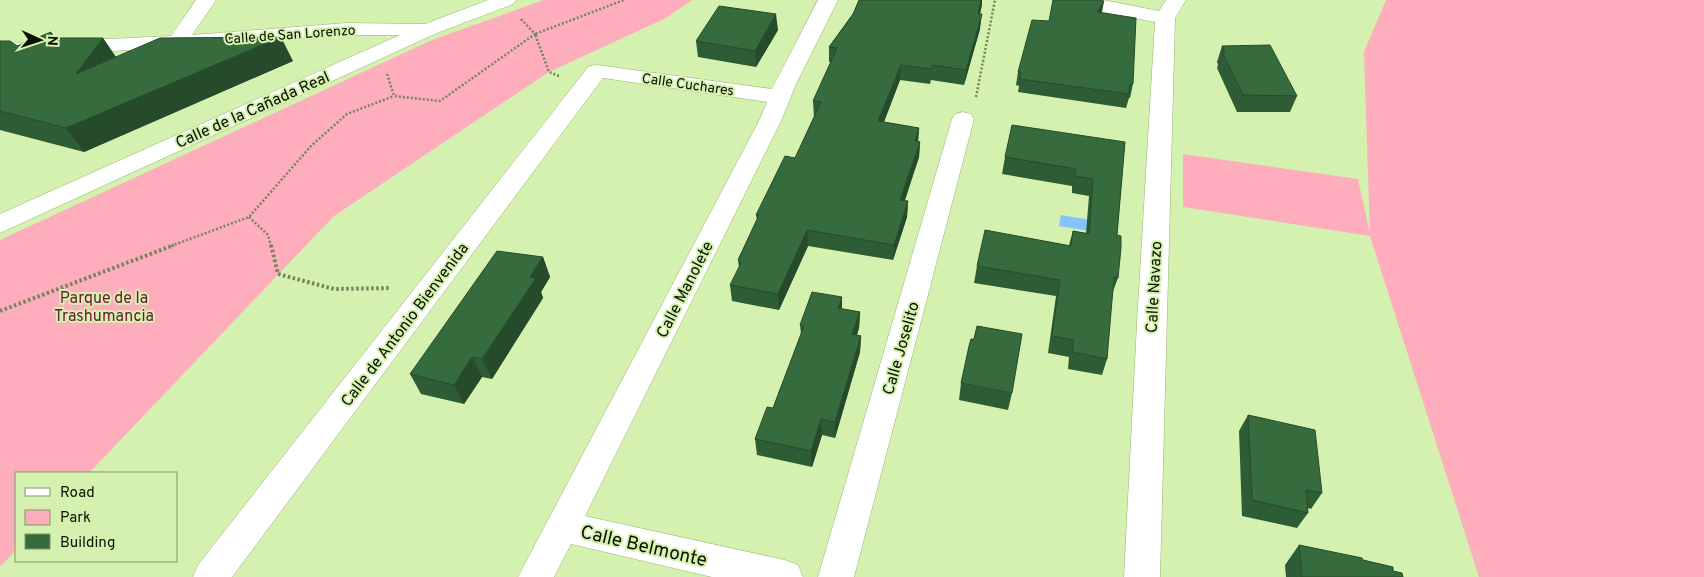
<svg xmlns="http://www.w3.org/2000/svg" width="1704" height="577" font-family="Overpass,sans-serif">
	<rect width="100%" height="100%" fill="#d5f1af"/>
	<!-- green -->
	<g fill="#fdadbc">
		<path d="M544 0H692L666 18 549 72 334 216 89 473H16V550L0 567V240L432 40Z"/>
		<path d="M1386 0H1704V577H1479L1370 236 1183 207V154L1358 179 1370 234 1364 52Z"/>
	</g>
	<!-- water -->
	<path fill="#83c4ff" d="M1061 215 1103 222 1101 233 1059 226Z"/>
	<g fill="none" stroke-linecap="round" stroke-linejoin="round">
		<!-- street casing -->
		<g stroke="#98b373" stroke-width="1">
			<g id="street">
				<path d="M196 0H216L192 35 346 23 425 24 488 0H516L513 4 437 33 0 233V214L400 35H346L177 48 0 56V44L171 36Z"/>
				<path d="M818 0H838L796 84 782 119 585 516 785 560 798 565 803 577H712L571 544 554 577H518L760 119 767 102 603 78 232 577H193L198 565 589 66 597 65 772 89Z"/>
				<path d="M1062 0H1103L1159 11 1166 0H1186L1175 18 1160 577H1124L1137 323 1155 22 1072 6 1065 4Z"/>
				<path d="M963 112 971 114 974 119 854 577H818L952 119 955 114Z"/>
			</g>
		</g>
		<!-- path-far1 -->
		<g stroke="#73865b" stroke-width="2.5" stroke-dasharray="2 2" stroke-linecap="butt">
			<path d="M387 74 394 96 440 101 535 34 521 19"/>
			<path d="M559 76 549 72 535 34 624 0"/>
			<path d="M976 97 995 0"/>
			<path d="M249 217 268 235 271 246"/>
			<path d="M171 246 249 217 311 146 347 114 394 96"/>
		</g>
		<!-- path -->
		<g stroke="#73865b" stroke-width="4" stroke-dasharray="2.5 2.5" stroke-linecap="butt">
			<path d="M271 245 278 274 334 289 391 288"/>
			<path d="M0 311 174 245"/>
		</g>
		<!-- street -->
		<use href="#street" fill="#fff" fill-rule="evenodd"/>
	</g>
	<!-- wall -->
	<g fill="#2e5c35">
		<path d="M859 0H982L980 14V29L964 85 931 80 930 84 900 80 884 122 919 128 918 141 920 142 919 157 904 201H908L907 217 893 260 808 246 779 310 732 301 730 285 739 268 738 260 757 220 756 215 795 158 814 117 813 101 831 62H829V47L853 14Z"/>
		<path d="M1104 1 1102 12 1133 84 1130 98H1129L1126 108 1018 92 1019 86 1016 85 1018 72 1049 21Z"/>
		<path d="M778 30 756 67 698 57 696 41Z"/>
		<path d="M56 38H103L116 57 293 61 84 152 0 130V41L17 46Z"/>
		<path d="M1222 46 1297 96 1290 112H1237L1217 68 1218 65 1217 62Z"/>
		<path d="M1125 142 1117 235 1118 278 1112 294 1107 359 1102 375 1068 369 1069 357 1048 353 1056 296 974 283 977 266 1069 245 1073 231 1086 233 1089 196 1072 193V186L1002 174 1005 157Z"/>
		<path d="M543 257 550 277 541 292 543 298 492 379 482 377 464 404 421 394 410 374Z"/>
		<path d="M842 309 860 312 859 328 857 335 861 336 860 352 835 438 822 435 812 467 757 455 755 439 773 408 801 335 800 325Z"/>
		<path d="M961 383 1012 393 1008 410 959 400Z"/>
		<path d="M1248 415 1322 493 1311 509 1308 508V513L1297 528 1242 516 1239 431Z"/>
		<path d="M1299 545 1363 560 1393 571 1403 577H1286L1285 565Z"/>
	</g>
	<!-- shaded-wall -->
	<g fill="#264b2b">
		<path d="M981 0H982V5L977 28 978 14Z"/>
		<path d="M1104 1 1101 14 1097 12Z"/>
		<path d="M776 14 778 30 756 67 755 51Z"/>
		<path d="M982 14 980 29 964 85 966 70Z"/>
		<path d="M51 32 68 55 52 38Z"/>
		<path d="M281 37 293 61 84 152 66 128Z"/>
		<path d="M103 38 119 62 76 74Z"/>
		<path d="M901 65 900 80 878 137V121Z"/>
		<path d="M919 128 918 143 915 141Z"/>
		<path d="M920 142 919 157 900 216V200Z"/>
		<path d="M908 201 907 217 893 260 894 245Z"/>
		<path d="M807 230 808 246 779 310 778 294Z"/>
		<path d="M543 257 550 277 541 292 543 298 492 379 482 359 530 277Z"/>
		<path d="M842 297V314L838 308Z"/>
		<path d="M860 312 859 328 852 351V334Z"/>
		<path d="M861 336 860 352 835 438V422Z"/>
		<path d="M472 357 482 377 464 404 454 385Z"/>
		<path d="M821 419 822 435 812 467 811 451Z"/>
	</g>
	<!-- building -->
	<g fill="#366b3e" stroke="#264b2b">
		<path d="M859 0H981L978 14H982L966 70 932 65V69L901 65 878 121 919 128 915 141 920 142 900 200 908 201 894 245 807 230 778 294 730 285 741 263 738 260 759 215H756L785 156 795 158 821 102 813 101 837 48 829 47 853 14Z"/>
		<path d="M1053 0H1100L1104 1 1097 12 1136 18 1133 84H1130L1129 94 1020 79 1021 72H1018L1032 20 1049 21Z"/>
		<path d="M719 6 776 14 755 51 696 41Z"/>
		<path d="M51 32 52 38H103L76 74 160 38 281 37 66 128 0 111V41H10L17 46Z"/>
		<path d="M1270 45 1297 96 1243 95 1222 52H1225L1222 46Z"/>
		<path d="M1012 125 1125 142 1117 235 1121 236V248L1118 278 1114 277 1107 359 1072 352 1074 340 1052 336 1060 280 977 266 985 230 1071 246 1073 231 1089 234 1093 179 1075 176 1076 169 1005 157Z"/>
		<path d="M497 251 543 257 530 277 536 278 482 359 472 357 454 385 410 374Z"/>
		<path d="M812 292 842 297 838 308 860 312 852 334 861 336 835 422 821 419 811 451 755 439 767 407 773 408 804 326 800 325Z"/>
		<path d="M977 326 1022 334 1012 393 961 383 969 346 971 339H974Z"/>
		<path d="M1248 415 1315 430 1322 493 1306 490 1308 513 1252 500Z"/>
		<path d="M1299 545 1362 558 1363 560 1393 567V571L1402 573 1403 577H1302Z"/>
	</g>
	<g text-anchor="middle" stroke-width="4" stroke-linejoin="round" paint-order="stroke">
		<!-- far-street labels -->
		<g font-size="14" fill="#091100" stroke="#d5f1af">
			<text transform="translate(290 34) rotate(-4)" y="5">Calle de San Lorenzo</text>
			<text transform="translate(688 84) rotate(8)" y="5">Calle Cuchares</text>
		</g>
		<!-- street labels -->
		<g font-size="16" fill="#091100" stroke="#d5f1af">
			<text transform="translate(252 109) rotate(-24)" y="6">Calle de la Cañada Real</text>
			<text transform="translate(1153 287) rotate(-87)" y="6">Calle Navazo</text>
			<text transform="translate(684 289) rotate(-63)" y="6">Calle Manolete</text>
			<text transform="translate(404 324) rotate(-53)" y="6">Calle de Antonio Bienvenida</text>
			<text transform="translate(900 348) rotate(-74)" y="6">Calle Joselito</text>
		</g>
		<!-- park labels -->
		<g font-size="16" fill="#741334" stroke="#d5f1af">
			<text x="104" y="303">Parque de la<tspan x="104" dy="18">Trashumancia</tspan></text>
		</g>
		<!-- near-street labels -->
		<g font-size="19" fill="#091100" stroke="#d5f1af">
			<text transform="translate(644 545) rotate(13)" y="7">Calle Belmonte</text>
		</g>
	</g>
	<!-- legend -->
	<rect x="15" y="472" width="162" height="90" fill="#d5f1af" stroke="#839769"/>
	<rect x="25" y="488" width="25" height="8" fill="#ffffff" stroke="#839769"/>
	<text x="60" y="497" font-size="15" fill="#091100">Road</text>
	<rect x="25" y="510" width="25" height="15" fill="#fdadbc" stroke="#839769"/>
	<text x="60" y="522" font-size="15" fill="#091100">Park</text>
	<rect x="25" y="534" width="25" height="15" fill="#366b3e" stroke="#839769"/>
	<text x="60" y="547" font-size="15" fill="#091100">Building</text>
	<!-- north arrow -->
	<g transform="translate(40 40) rotate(93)" stroke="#d5f1af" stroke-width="4" paint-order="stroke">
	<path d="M0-4L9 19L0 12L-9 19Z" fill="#091100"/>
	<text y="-8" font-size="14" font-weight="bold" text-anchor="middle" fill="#091100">N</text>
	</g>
</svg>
